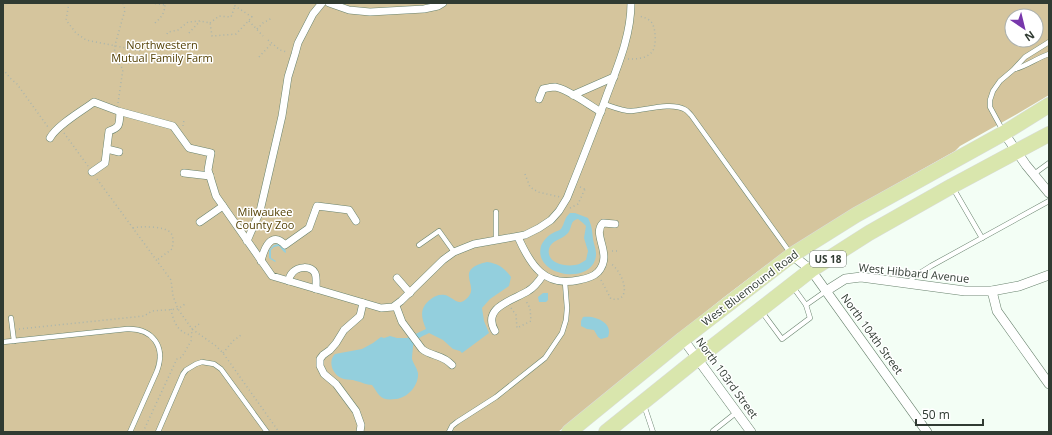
<svg xmlns="http://www.w3.org/2000/svg" width="1052" height="435" font-family="'Open Sans',sans-serif">
	<rect width="100%" height="100%" fill="#f3fef5"/>
	<!-- green -->
	<path fill="#d5c59d" fill-rule="evenodd" d="M3 3H1049V95L1017 114 960 146 955 151 868 200 765 266 723 298 558 432H3ZM1012 16H1036V40H1012Z"/>
	<!-- water -->
	<g fill="#93cfdd" fill-rule="evenodd">
		<path d="M570 213H575L588 218C592 226 592 230 593 239 594 246 598 252 595 260 587 285 533 275 541 246 543 241 548 235 553 233 556 231 559 231 561 229 565 223 564 218 570 213ZM578 219 583 223 586 226 584 238 588 251 586 260C582 262 579 265 575 265 565 267 546 263 549 249 551 240 562 240 568 233 572 228 570 220 578 219Z"/>
		<path d="M278 244C283 245 286 248 286 253L284 252 279 246 274 247 271 250V258L276 261 275 262 269 258V250L274 245Z"/>
		<path d="M487 262C497 263 505 268 511 277L509 286 490 299 482 308 484 321 489 333 462 353 460 351 453 349 443 340 429 333C423 336 415 339 413 346 413 349 412 356 412 359 413 363 417 368 418 373 419 385 408 398 396 399 380 401 380 396 372 385 366 385 362 382 356 381 352 379 348 380 344 379 333 376 327 362 335 354L362 349 373 343 381 337 384 338 390 336 397 338H407L426 329C421 317 419 308 431 299 435 296 439 294 445 295 450 296 454 301 459 302 462 303 467 299 469 296 478 285 454 269 487 262Z"/>
		<path d="M543 293H548V300L546 302H539L538 297Z"/>
		<path d="M583 317C595 315 614 323 608 337L601 339 598 337 594 330 587 329 581 326V321Z"/>
	</g>
	<g fill="none" stroke-linecap="round" stroke-linejoin="round">
		<!-- service casing -->
		<g stroke="#69836e" stroke-width="5.5">
			<g id="service">
				<path d="M1015 69C1027 66 1037 58 1049 54"/>
				<path d="M604 104C613 107 622 111 631 111 646 110 671 102 684 109 687 110 689 113 691 115L791 254"/>
				<path d="M1003 131 990 107V100L993 91 1000 81 1013 70 1025 57 1049 42"/>
				<path d="M1034 174 1049 163"/>
				<path d="M953 188 982 238"/>
				<path d="M496 240V212"/>
				<path d="M419 245 439 231 454 252"/>
				<path d="M909 282 915 276 931 266 1049 201"/>
				<path d="M793 287 806 305 826 291"/>
				<path d="M762 312 782 339 810 318 806 305"/>
				<path d="M11 318 14 341"/>
				<path d="M3 342 127 329C153 328 166 347 157 371L130 432"/>
				<path d="M644 405 653 432"/>
				<path d="M158 432 183 374 186 370 196 364 202 362 214 364 221 369 267 432"/>
				<path d="M449 432 452 426 457 422 496 397 545 358 562 333 566 320 567 308 565 282"/>
				<path d="M714 432 713 431 737 412"/>
			</g>
		</g>
		<!-- pedestrian casing -->
		<g stroke="#69836e" stroke-width="8">
			<g id="pedestrian">
				<path d="M329 3 349 10 370 12 424 9 438 6 443 3"/>
				<path d="M573 95 614 77"/>
				<path d="M539 99 543 89C547 88 551 87 555 87 568 89 589 105 601 112"/>
				<path d="M50 138C57 125 82 111 94 102L118 111 173 126 189 148 211 153 208 170 216 196 272 276 381 308 393 307 401 301 443 260 454 252 474 244 525 235 539 228 551 220 559 211 567 198C581 163 595 128 608 92 619 63 631 34 631 3"/>
				<path d="M107 149 119 152"/>
				<path d="M92 172 105 163 109 131C121 127 119 124 120 112"/>
				<path d="M184 173 210 176"/>
				<path d="M200 222 223 206"/>
				<path d="M518 237C530 264 544 288 579 280 585 279 593 277 598 272 614 254 591 235 603 223L615 224"/>
				<path d="M247 241 260 211 282 116 288 77 295 54 298 43 313 14 322 3"/>
				<path d="M261 261C264 249 271 230 285 245L309 228 317 206 349 210 356 221"/>
				<path d="M397 278 410 293"/>
				<path d="M289 281C289 278 290 275 293 272 298 267 310 265 315 273 317 278 316 284 316 289"/>
				<path d="M396 306 402 322 422 349C432 357 442 354 452 365"/>
				<path d="M495 331C481 307 514 300 528 291 535 287 539 281 543 275"/>
				<path d="M360 432 361 425 356 411 336 384 324 374 320 366V359L323 355 330 350 336 343 344 330 360 316 363 303"/>
			</g>
		</g>
		<!-- minor casing -->
		<g stroke="#69836e" stroke-width="10">
			<g id="minor">
				<path d="M1004 133 1026 165 1049 193"/>
				<path d="M792 255 811 270 927 432"/>
				<path d="M826 291 845 279 861 277 965 291H992L1019 286 1049 275"/>
				<path d="M992 291 997 311 1049 384"/>
				<path d="M683 339 751 432"/>
			</g>
		</g>
		<!-- primary casing -->
		<g stroke="#dadcda" stroke-width="16">
			<g id="primary">
				<path d="M569 432 683 339 792 255 856 215 1004 133 1049 105"/>
				<path d="M606 432 698 358 811 270 869 233 952 186 1049 134"/>
			</g>
		</g>
		<!-- path -->
		<g stroke="#aab5ac" stroke-width="1.5" stroke-dasharray="1 3" stroke-linecap="butt">
			<path d="M69 3 66 20 76 33 86 40 141 51"/>
			<path d="M151 3 165 5"/>
			<path d="M249 21 263 36"/>
			<path d="M155 23C162 17 165 12 165 3"/>
			<path d="M210 23 219 16 231 17 235 6"/>
			<path d="M257 29 264 22 269 20 271 18"/>
			<path d="M189 33 200 21"/>
			<path d="M167 34 168 32 178 30 188 22 200 21 210 23 212 36 236 34 252 17 235 6 236 3"/>
			<path d="M268 40 280 50 287 52"/>
			<path d="M259 57 271 44"/>
			<path d="M628 59C636 59 645 59 651 53 657 48 656 29 652 23 649 19 644 17 639 16"/>
			<path d="M3 69 10 78 17 84 48 127"/>
			<path d="M118 103 123 69 114 58 115 45 125 10 123 3"/>
			<path d="M183 126 184 120"/>
			<path d="M64 133 88 166"/>
			<path d="M525 174 530 187 538 192 560 197"/>
			<path d="M97 179 171 280 173 296 178 309 192 329 216 346 223 353 279 432"/>
			<path d="M580 187 587 190"/>
			<path d="M570 208 578 204 585 189"/>
			<path d="M133 228C142 226 165 226 171 233 174 238 173 244 172 249L157 260"/>
			<path d="M612 251H618"/>
			<path d="M601 280 611 299C634 303 623 271 610 263"/>
			<path d="M511 308 516 315 517 328 531 321 530 308 526 301"/>
			<path d="M171 309C173 321 178 333 191 335"/>
			<path d="M19 329 144 316 152 311 178 309 185 304"/>
			<path d="M223 353 233 341 241 335"/>
			<path d="M143 432 175 363 177 359 182 357 191 341 192 329 199 324"/>
		</g>
		<!-- service -->
		<use href="#service" stroke="#fff" stroke-width="4.5"/>
		<!-- pedestrian -->
		<use href="#pedestrian" stroke="#fff" stroke-width="7"/>
		<!-- minor -->
		<use href="#minor" stroke="#fff" stroke-width="9"/>
		<!-- primary -->
		<use href="#primary" stroke="#d9e6ad" stroke-width="15"/>
	</g>
	<g text-anchor="middle" stroke-width="3" stroke-linejoin="round" paint-order="stroke">
		<!-- shield labels -->
		<rect fill="#fff" stroke="#6e7670" stroke-width="1" x="810" y="251" width="36" height="16" rx="3"/>
		<g font-size="10" font-weight="bold" fill="#303b32">
			<text x="828" y="263">US 18</text>
		</g>
		<!-- park labels -->
		<g font-size="11" fill="#544105" stroke="#fff">
			<text x="162" y="49">Northwestern<tspan x="162" dy="13">Mutual Family Farm</tspan></text>
			<text x="265" y="216">Milwaukee<tspan x="265" dy="13">County Zoo</tspan></text>
		</g>
		<!-- street labels -->
		<g font-size="11" fill="#303b32" stroke="#fff">
			<text transform="translate(914 273) rotate(6)" y="4">West Hibbard Avenue</text>
			<text transform="translate(750 288) rotate(-37)" y="4">West Bluemound Road</text>
			<text transform="translate(872 334) rotate(54)" y="4">North 104th Street</text>
			<text transform="translate(727 378) rotate(54)" y="4">North 103rd Street</text>
		</g>
	</g>
	<!-- border -->
	<rect width="1052" height="435" fill="none" stroke="#303b32" stroke-width="8"/>
	<!-- north arrow -->
	<g transform="translate(1024 28) rotate(145)"><circle r="19" fill="#ffffff" stroke="#acb1ad"/>
	<path d="M0-3L7 15L0 10L-7 15Z" fill="#7837ab"/>
	<text y="-6" font-size="11" font-weight="bold" text-anchor="middle" fill="#303b32">N</text>
	</g>
	<!-- scale -->
	<path d="M916 419v6h67v-6" fill="none" stroke="#303b32" stroke-width="2"/>
	<text x="922" y="419" font-size="12" fill="#303b32" stroke="#ffffff" stroke-width="3" paint-order="stroke">50 m</text>
</svg>
